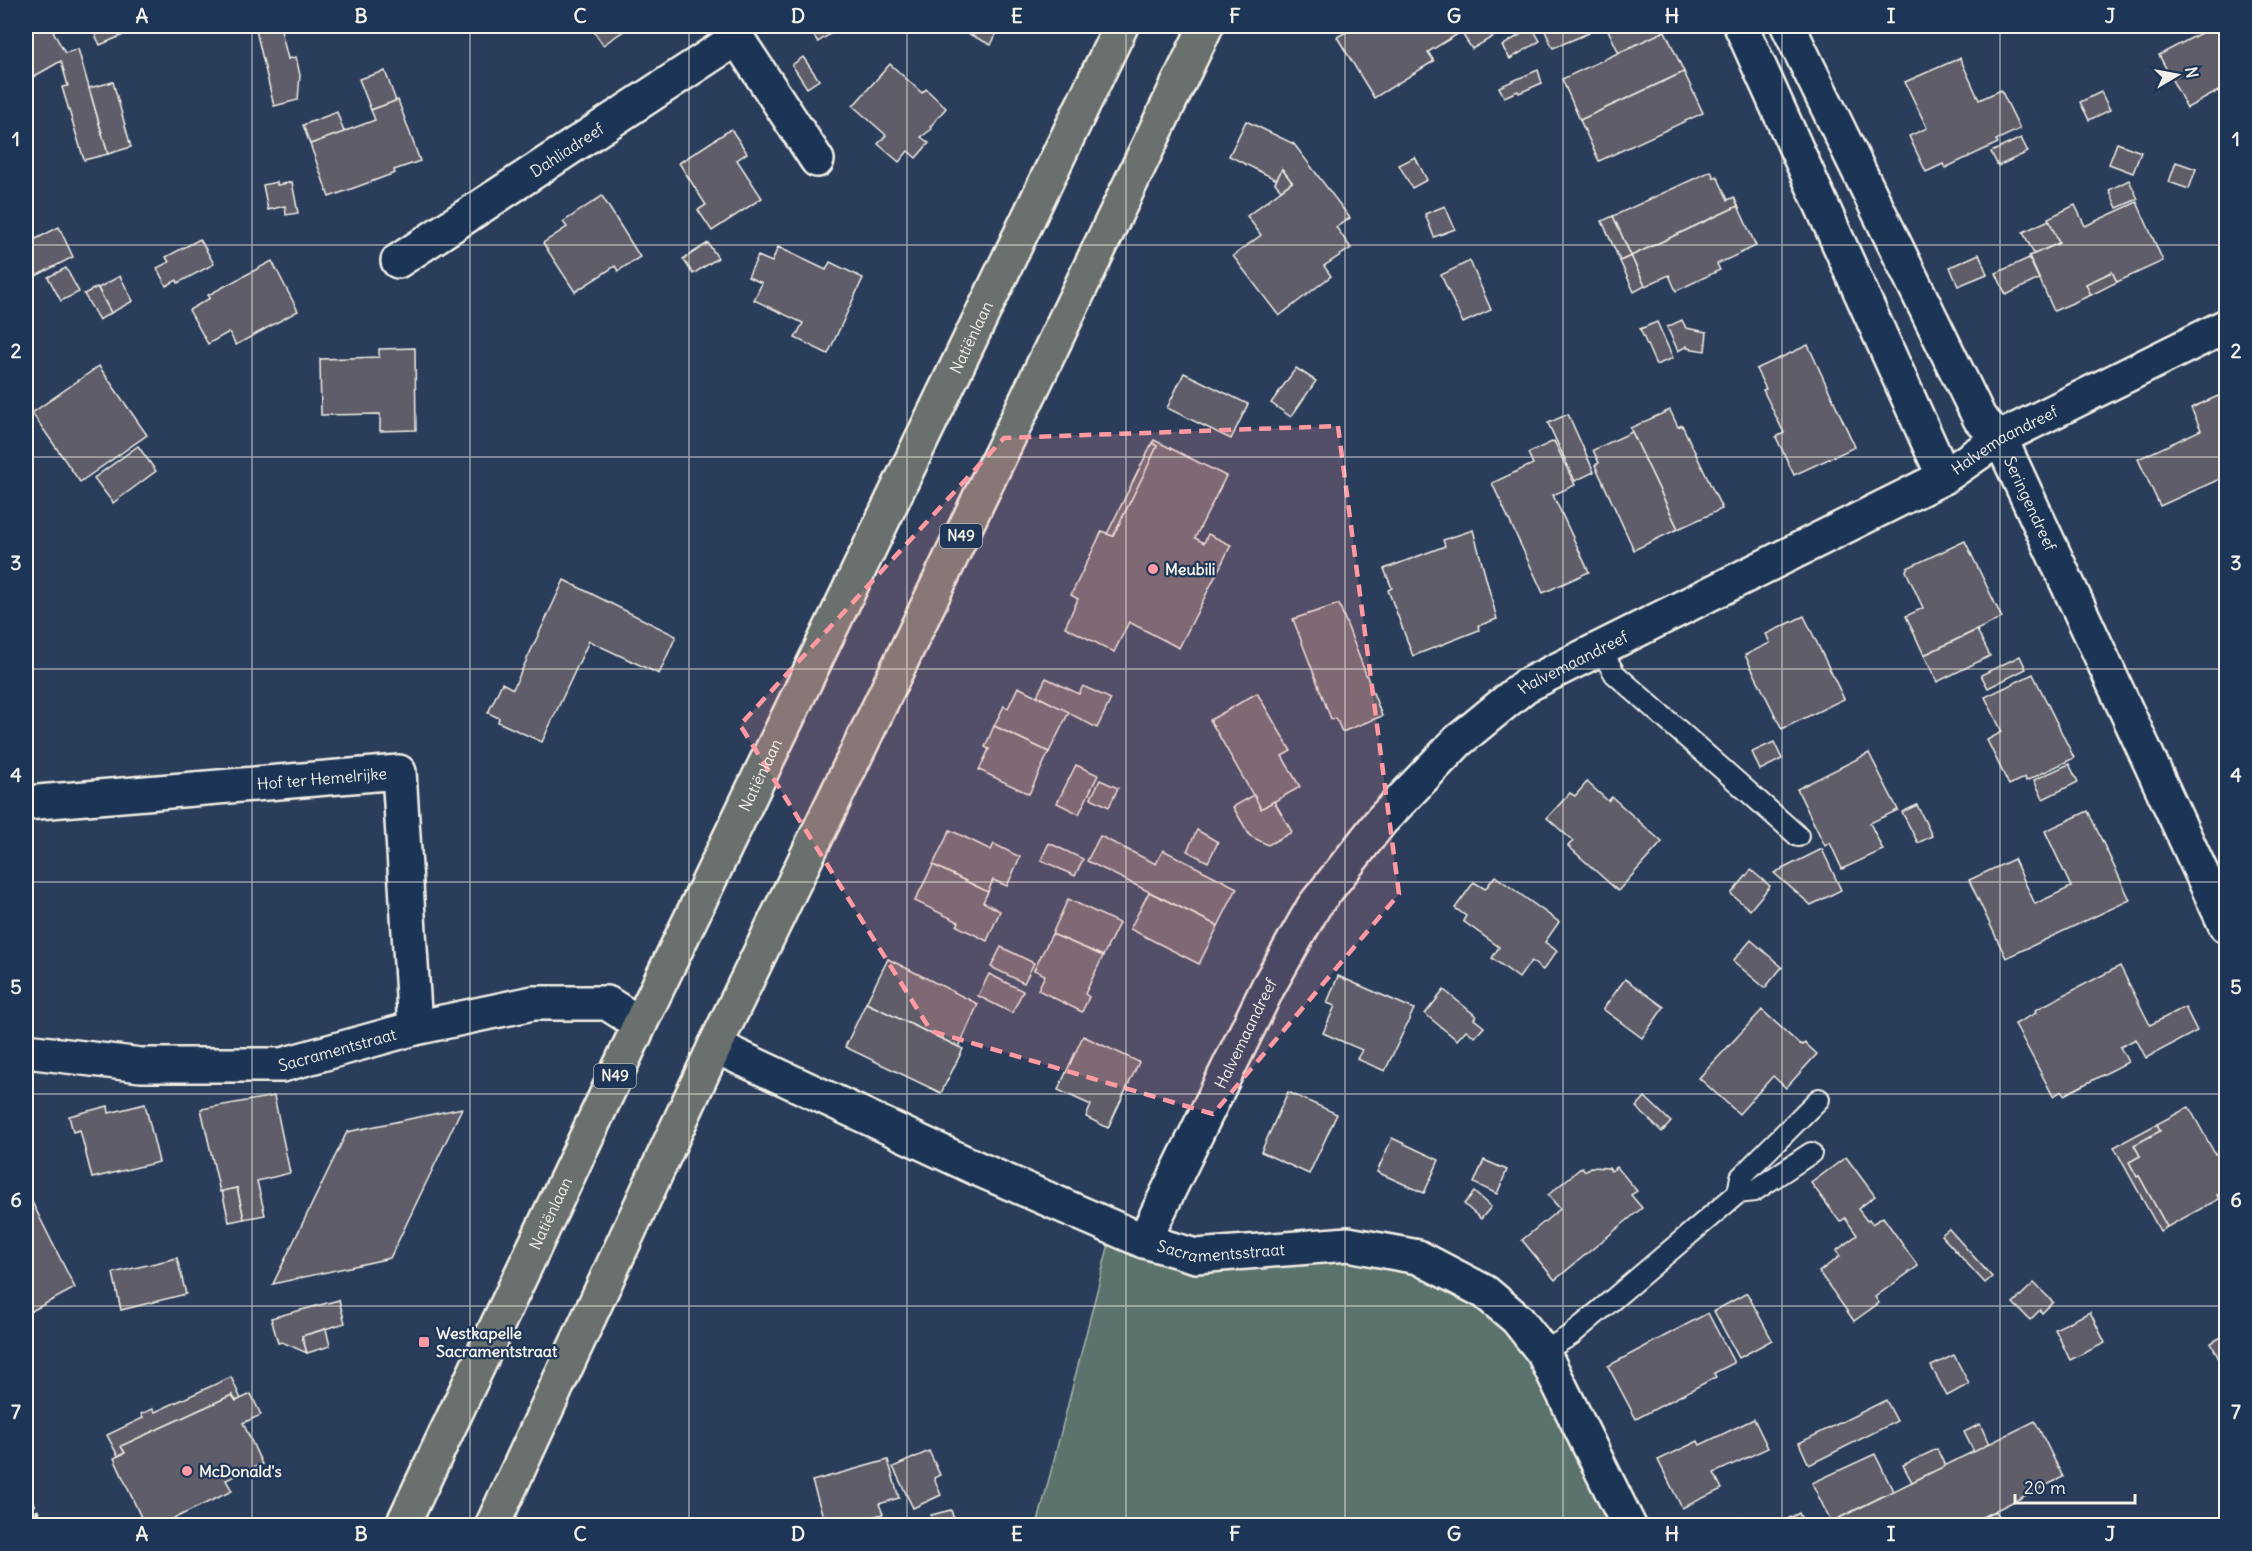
<svg xmlns="http://www.w3.org/2000/svg" width="2252" height="1551" font-family="Delius,sans-serif">
	<rect width="100%" height="100%" fill="#2a3d5b"/>
	<filter id="ink" filterUnits="userSpaceOnUse"><feTurbulence type="fractalNoise" baseFrequency=".0167" numOctaves="2"/><feDisplacementMap in="SourceGraphic" scale="12" xChannelSelector="R" yChannelSelector="G"/><feConvolveMatrix kernelMatrix="1 2 1 2 8 2 1 2 1" color-interpolation-filters="sRGB"/></filter>
	<g filter="url(#ink)">
		<!-- green -->
		<path fill="#5b726d" stroke="#a8b2aa" stroke-width="1.5" d="M1113 1228 1144 1241 1348 1244 1517 1319 1629 1526H1037Z"/>
		<!-- building -->
		<g fill="#605d6b" stroke="#f4f1e8" stroke-width="1.5">
			<path d="M26 26H50L65 53 78 49 108 154 84 160 62 87 68 86 61 61 26 81Z"/>
			<path d="M91 26H144L100 45Z"/>
			<path d="M255 26H280L288 59 296 57 300 75 298 100 274 106Z"/>
			<path d="M590 26H631L603 45Z"/>
			<path d="M807 26H842L818 42Z"/>
			<path d="M953 26H1000L991 45Z"/>
			<path d="M1357 26H1497L1501 32 1472 49 1461 32 1428 52 1434 61 1374 98 1337 37Z"/>
			<path d="M1546 26H1586L1589 33 1553 48 1543 27Z"/>
			<path d="M1613 26H1660L1664 33 1619 53 1607 28Z"/>
			<path d="M2214 26H2226V87L2187 108 2159 55Z"/>
			<path d="M1532 27 1540 41 1510 59 1502 46Z"/>
			<path d="M1665 31 1684 72 1580 120 1562 79Z"/>
			<path d="M803 57 819 80 807 88 792 65Z"/>
			<path d="M1960 58 1979 100 2001 90 2020 129 1996 140 1998 143 1945 168 1943 164 1926 172 1909 136 1927 128 1905 82Z"/>
			<path d="M890 64 922 93 926 89 946 108 930 127 932 129 921 137 929 143 916 158 908 151 899 162 878 144 886 135 853 106Z"/>
			<path d="M1538 70 1542 83 1519 93 1518 91 1504 97 1499 87Z"/>
			<path d="M385 71 396 101 371 110 359 79Z"/>
			<path d="M1684 72 1703 113 1599 161 1580 120Z"/>
			<path d="M113 82 131 147 108 154 89 88Z"/>
			<path d="M2101 92 2110 110 2089 120 2080 102Z"/>
			<path d="M398 100 420 161 394 170 395 173 329 197 310 144 375 120 371 110Z"/>
			<path d="M337 112 344 132 310 144 303 125Z"/>
			<path d="M1246 121 1294 144 1350 218 1336 227 1351 248 1324 266 1331 276 1279 316 1233 256 1261 235 1247 216 1292 182 1282 169 1277 180 1229 156Z"/>
			<path d="M731 129 747 153 737 160 762 198 712 231 698 210 706 205 679 163Z"/>
			<path d="M2021 138 2028 152 1998 166 1991 152Z"/>
			<path d="M2117 143 2141 152 2133 173 2109 164Z"/>
			<path d="M1415 157 1427 180 1412 188 1399 165Z"/>
			<path d="M2176 162 2196 169 2189 189 2169 182Z"/>
			<path d="M1282 169 1292 182 1281 190 1275 183Z"/>
			<path d="M1711 171 1714 178 1717 176 1728 200 1734 197 1738 206 1631 256 1613 216Z"/>
			<path d="M2129 180 2138 199 2117 208 2109 190Z"/>
			<path d="M277 182V185L292 182 298 213 286 215 285 206 268 210 263 185Z"/>
			<path d="M602 196 640 257 618 271 615 266 575 292 543 243 567 227 563 222Z"/>
			<path d="M2137 202 2163 261 2117 282 2112 272 2086 284 2091 295 2054 311 2029 256 2059 243 2048 218 2075 205 2085 226Z"/>
			<path d="M1445 206 1455 229 1434 237 1425 214Z"/>
			<path d="M1738 206 1756 246 1717 264 1720 270 1676 291 1669 275 1645 286 1631 256Z"/>
			<path d="M1613 216 1631 256 1620 261 1602 221Z"/>
			<path d="M2049 220 2059 243 2034 254 2023 232Z"/>
			<path d="M59 227 73 257 26 281V244Z"/>
			<path d="M200 239 214 264 178 283 177 280 166 286 157 268 169 262 166 257Z"/>
			<path d="M708 243 718 258 693 274 683 259Z"/>
			<path d="M778 247 826 270 830 262 863 278 828 354 795 338 803 323 754 300 762 283 748 277 758 256 772 262Z"/>
			<path d="M1979 254 1987 274 1958 286 1950 267Z"/>
			<path d="M1631 256 1645 286 1634 292 1620 261Z"/>
			<path d="M2029 258 2039 279 2006 295 1996 273Z"/>
			<path d="M272 261 298 311 236 345 229 332 208 344 189 310 210 298 208 295Z"/>
			<path d="M1470 261 1491 310 1463 323 1441 275Z"/>
			<path d="M66 268 79 292 61 301 48 277Z"/>
			<path d="M2112 272 2117 282 2091 295 2086 284Z"/>
			<path d="M120 276 133 301 111 313 98 288Z"/>
			<path d="M97 287 111 313 99 320 84 294Z"/>
			<path d="M1682 320 1686 328 1707 332 1705 351 1687 348V346L1678 351 1667 327Z"/>
			<path d="M1657 322 1673 358 1656 365 1640 329Z"/>
			<path d="M1808 345 1855 447 1794 475 1776 437 1784 433 1763 390 1766 389 1756 369Z"/>
			<path d="M415 348 416 430 380 431V414L321 415 320 359 379 357V349Z"/>
			<path d="M99 366 147 435 80 482 32 413Z"/>
			<path d="M1296 368 1316 381 1291 417 1271 403Z"/>
			<path d="M1184 373 1248 404 1231 439 1167 408Z"/>
			<path d="M2225 393 2226 397V488L2222 478 2160 506 2138 459 2201 430 2191 408Z"/>
			<path d="M1670 410 1678 427 1682 425 1722 509 1678 529 1630 428Z"/>
			<path d="M1568 414 1594 472 1575 481 1548 423Z"/>
			<path d="M1632 432 1678 529 1634 550 1595 465 1599 463 1593 450Z"/>
			<path d="M1154 440 1226 476 1195 538 1204 543 1208 534 1231 545 1179 648 1129 622 1114 652 1065 627 1078 599 1071 595 1102 531 1113 536 1157 446 1152 443Z"/>
			<path d="M1554 441 1575 485 1553 495 1589 572 1543 593 1492 483 1533 464 1528 453Z"/>
			<path d="M1152 443 1157 446 1146 470 1113 536 1107 534Z"/>
			<path d="M138 446 156 471 113 503 94 478Z"/>
			<path d="M1473 530 1497 619 1478 626 1479 630 1413 656 1388 590 1392 588 1384 569 1445 546 1443 540Z"/>
			<path d="M1965 541 2002 618 1924 655 1906 616 1923 608 1906 571 1907 568Z"/>
			<path d="M564 580 676 636 659 674 589 641 542 742 498 722 499 718 488 713 502 683 513 689Z"/>
			<path d="M1339 604 1382 716 1342 732 1336 718 1331 719 1293 619Z"/>
			<path d="M1804 616 1844 699 1782 729 1745 655 1770 643 1766 634Z"/>
			<path d="M1977 630 1990 656 1937 682 1924 655Z"/>
			<path d="M2020 656 2026 669 1988 688 1981 675Z"/>
			<path d="M2033 674 2074 758 2026 781 2025 777 2009 785 1987 740 2002 732 1985 697Z"/>
			<path d="M1046 678 1079 694 1083 686 1111 699 1097 728 1037 696Z"/>
			<path d="M1018 687 1069 712 1049 752 994 726 1004 706 1008 708Z"/>
			<path d="M1257 693 1291 751 1282 756 1300 787 1261 809 1210 720Z"/>
			<path d="M994 726 1049 752 1029 794 979 770 989 749 985 747Z"/>
			<path d="M1774 742 1782 759 1760 770 1752 752Z"/>
			<path d="M1869 753 1898 810 1870 823 1883 850 1842 869 1830 843 1825 846 1797 789Z"/>
			<path d="M2069 764 2078 782 2043 799 2034 780Z"/>
			<path d="M1076 765 1098 775 1079 814 1057 803Z"/>
			<path d="M1100 780 1118 788 1109 807 1091 798Z"/>
			<path d="M1587 782 1608 801 1612 797 1662 842 1618 891 1568 846 1573 841 1547 818 1570 793 1575 796Z"/>
			<path d="M1254 795 1261 809 1274 801 1292 832 1268 845 1250 836 1233 807Z"/>
			<path d="M1917 805 1932 836 1918 843 1902 812Z"/>
			<path d="M2088 811 2130 900 2006 958 1969 880 2014 859 2035 904 2071 887 2045 831Z"/>
			<path d="M950 830 991 850 994 844 1020 857 1007 886 993 880 988 892 933 865Z"/>
			<path d="M1197 830 1218 842 1208 862 1187 851Z"/>
			<path d="M1100 836 1156 864 1163 850 1237 888 1218 926 1087 861Z"/>
			<path d="M1049 843 1083 859 1075 876 1041 860Z"/>
			<path d="M1822 849 1841 890 1811 905 1774 873Z"/>
			<path d="M933 865 988 892 983 902 1000 911 987 941 957 926 959 922 915 901Z"/>
			<path d="M1751 870 1770 886 1750 910 1731 894Z"/>
			<path d="M1495 876 1559 922 1545 942 1557 951 1543 970 1531 961 1519 978 1492 958 1499 947 1463 921 1466 916 1455 908 1474 882 1485 889Z"/>
			<path d="M1149 892 1218 926 1199 964 1130 929Z"/>
			<path d="M1068 899 1119 923 1103 956 1052 934Z"/>
			<path d="M1052 934 1103 956 1085 994 1089 997 1082 1012 1038 990 1045 975 1034 970Z"/>
			<path d="M1751 940 1782 967 1765 988 1733 961Z"/>
			<path d="M1001 947 1034 963 1024 983 991 967Z"/>
			<path d="M888 959 978 1004 959 1047 866 1003Z"/>
			<path d="M2120 966 2150 1025 2185 1007 2197 1031 2146 1058 2136 1039 2120 1047 2128 1062 2064 1095 2062 1091 2053 1096 2015 1024 2036 1013 2035 1010Z"/>
			<path d="M989 974 1023 991 1012 1013 978 996Z"/>
			<path d="M1338 976 1414 1009 1385 1071 1357 1059 1362 1050 1323 1033 1335 1006 1327 1003Z"/>
			<path d="M1625 979 1664 1007 1642 1038 1603 1009Z"/>
			<path d="M1444 990 1476 1016 1474 1019 1484 1027 1475 1037 1466 1030 1457 1040 1425 1014Z"/>
			<path d="M866 1003 963 1049 941 1093 845 1047Z"/>
			<path d="M1762 1010 1798 1043 1803 1045 1805 1043 1817 1054 1786 1088 1773 1076 1739 1114 1699 1078Z"/>
			<path d="M1083 1036 1139 1062 1108 1128 1086 1117 1091 1105 1058 1090Z"/>
			<path d="M1288 1092 1337 1114 1309 1174 1261 1152Z"/>
			<path d="M274 1096 290 1173 257 1181 265 1215 244 1219 237 1188 220 1192 201 1109Z"/>
			<path d="M1645 1097 1671 1122 1662 1132 1636 1107Z"/>
			<path d="M145 1104 159 1162 92 1178 80 1130 73 1132 69 1116 108 1106 109 1113Z"/>
			<path d="M2189 1107 2215 1154 2226 1147V1190L2217 1195 2219 1199 2167 1227 2139 1176 2137 1177 2129 1162 2140 1156 2134 1145 2160 1131 2157 1124Z"/>
			<path d="M462 1108 390 1258 273 1284 347 1132Z"/>
			<path d="M2157 1124 2160 1131 2134 1145 2140 1156 2129 1162 2137 1177 2139 1176 2167 1227 2160 1231 2114 1147Z"/>
			<path d="M1392 1138 1439 1160 1424 1193 1377 1172Z"/>
			<path d="M1846 1157 1875 1196 1858 1209 1867 1221 1869 1220 1872 1224 1883 1217 1918 1266 1875 1297 1879 1303 1854 1321 1819 1272 1840 1256 1836 1251 1857 1235 1845 1218 1840 1222 1811 1183Z"/>
			<path d="M1484 1160 1507 1170 1497 1194 1474 1183Z"/>
			<path d="M1582 1167 1585 1171 1590 1167 1609 1168 1611 1171 1617 1167 1637 1191 1631 1195 1642 1208 1555 1280 1522 1240 1560 1209 1548 1195Z"/>
			<path d="M237 1188 244 1219 229 1222 222 1191Z"/>
			<path d="M26 1190 75 1288 26 1314Z"/>
			<path d="M1474 1192 1491 1207 1481 1219 1464 1204Z"/>
			<path d="M1949 1229 1992 1277 1985 1283 1941 1235Z"/>
			<path d="M177 1258 186 1294 121 1310 113 1273Z"/>
			<path d="M2034 1283 2053 1302 2042 1313 2040 1310 2030 1320 2013 1303Z"/>
			<path d="M1747 1293 1772 1340 1739 1358 1714 1311Z"/>
			<path d="M339 1300 345 1323 302 1336 307 1353 282 1342 278 1343 271 1318Z"/>
			<path d="M2090 1312 2105 1343 2070 1360 2055 1329Z"/>
			<path d="M1708 1313 1734 1363 1714 1373 1716 1377 1636 1419 1608 1366Z"/>
			<path d="M326 1329 330 1346 307 1353 302 1336Z"/>
			<path d="M2226 1334V1360L2221 1363 2211 1343Z"/>
			<path d="M1954 1355 1969 1384 1947 1396 1931 1366Z"/>
			<path d="M231 1377 241 1399 236 1401 232 1395 121 1446 125 1453 118 1456 107 1435 143 1418 141 1414 153 1409 155 1412Z"/>
			<path d="M251 1394 261 1415 243 1423 262 1464 226 1480 232 1491 158 1526H145L114 1458 125 1453 121 1446 232 1395 236 1401Z"/>
			<path d="M1886 1400 1897 1421 1809 1465 1799 1443Z"/>
			<path d="M1754 1419 1768 1448 1714 1473 1722 1489 1682 1508 1658 1460 1698 1441 1700 1445Z"/>
			<path d="M2035 1421 2063 1477 1964 1526H1833L1831 1522Z"/>
			<path d="M1980 1424 1989 1444 1974 1452 1964 1432Z"/>
			<path d="M1937 1449 1945 1466 1912 1482 1903 1465Z"/>
			<path d="M929 1451 940 1475 934 1478 941 1495 913 1508 893 1467Z"/>
			<path d="M1875 1454 1893 1491 1831 1522 1812 1483Z"/>
			<path d="M888 1460 899 1498 879 1504 883 1514 868 1518 870 1526H826L812 1481Z"/>
			<path d="M951 1510 956 1526H922L933 1522 931 1515Z"/>
			<path d="M1996 1511 2003 1526H1967Z"/>
			<path d="M1799 1513 1805 1526H1774Z"/>
			<path d="M1740 1517 1742 1522 1751 1518 1754 1526H1724Z"/>
		</g>
		<g fill="none" stroke-linecap="round" stroke-linejoin="round">
			<!-- lane casing -->
			<g stroke="#f4f1e8" stroke-width="24">
				<g id="lane">
					<path d="M1600 649 1615 674 1798 836"/>
					<path d="M1738 1193 1741 1177 1819 1099"/>
					<path d="M1543 1352 1571 1335 1738 1193 1754 1191 1811 1153"/>
				</g>
			</g>
			<!-- street casing -->
			<g stroke="#f4f1e8" stroke-width="38">
				<g id="street">
					<path d="M729 26 817 160"/>
					<path d="M1741 26 1944 477"/>
					<path id="s1" d="M1788 26 1980 419 2000 438 2226 926"/>
					<path id="s2" d="M398 261 737 38"/>
					<path id="s3" d="M26 803 399 772 415 1028"/>
					<path id="s4" d="M715 1046 976 1168 1144 1241 1196 1256 1348 1244 1418 1257 1485 1292 1517 1319 1543 1352 1629 1526"/>
					<path id="s5" d="M26 1051 141 1065H282L415 1028 533 1003H607L640 1024"/>
					<path id="s6" d="M1144 1241 1268 987 1314 906 1381 821 1458 741 1525 686 1944 477 2000 438 2226 326"/>
				</g>
			</g>
			<!-- primary casing -->
			<g stroke="#f4f1e8" stroke-width="38">
				<g id="primary">
					<path id="s7" d="M402 1526 640 1024 1121 26"/>
					<path d="M492 1526 715 1046 894 676 1206 26"/>
				</g>
			</g>
			<!-- path -->
			<path stroke="#f4f1e8" stroke-width="4" stroke-dasharray="6 4.5" stroke-linecap="butt" d="M26 1492 45 1526"/>
			<!-- lane -->
			<use href="#lane" stroke="#1d3557" stroke-width="20"/>
			<!-- street -->
			<use href="#street" stroke="#1d3557" stroke-width="33"/>
			<!-- primary -->
			<use href="#primary" stroke="#6b706d" stroke-width="33"/>
		</g>
	</g>
	<!-- marked area -->
	<path fill="#ff9aa2" fill-opacity="0.2" stroke="#ff9aa2" stroke-width="4.5" stroke-dasharray="12 8" stroke-linejoin="round" d="M1338 426 1399 894 1213 1114 931 1031 740 725 1004 438Z"/>
	<!-- grid -->
	<path fill="none" stroke="#f4f1e8" stroke-width="1.5" stroke-opacity="0.55" d="M252 26V1526M470 26V1526M689 26V1526M907 26V1526M1126 26V1526M1345 26V1526M1563 26V1526M1782 26V1526M2000 26V1526M26 245H2226M26 457H2226M26 669H2226M26 882H2226M26 1094H2226M26 1306H2226"/>
	<!-- markers -->
	<g fill="#ff9aa2" stroke="#1d3557" stroke-width="2">
		<circle cx="1153" cy="569" r="6"/>
		<rect x="418" y="1336" width="12" height="12" rx="3"/>
		<circle cx="187" cy="1471" r="6"/>
	</g>
	<g text-anchor="middle" stroke-width="4.5" stroke-linejoin="round" paint-order="stroke">
		<!-- shield labels -->
		<g fill="#1d3557" stroke="#b4b9bc" stroke-width="1.5">
			<rect x="940" y="524" width="42" height="24" rx="4.5"/>
			<rect x="594" y="1064" width="42" height="24" rx="4.5"/>
		</g>
		<g font-size="15" font-weight="bold" fill="#f4f1e8">
			<text x="961" y="541">N49</text>
			<text x="615" y="1081">N49</text>
		</g>
		<!-- street labels -->
		<g font-size="16" fill="#f4f1e8" stroke="#1d3557">
			<text dy="6" stroke="none"><textPath href="#s2" startOffset="202">Dahliadreef</textPath></text>
			<text dy="6" stroke="none"><textPath href="#s7" startOffset="1318">Natiënlaan</textPath></text>
			<text dy="6" stroke="none"><textPath href="#s6" startOffset="1221">Halvemaandreef</textPath></text>
			<text dy="6" stroke="none"><textPath href="#s1" startOffset="537">Seringendreef</textPath></text>
			<text dy="6" stroke="none"><textPath href="#s6" startOffset="735">Halvemaandreef</textPath></text>
			<text dy="6" stroke="none"><textPath href="#s7" startOffset="832">Natiënlaan</textPath></text>
			<text dy="6" stroke="none"><textPath href="#s3" startOffset="297">Hof ter Hemelrijke</textPath></text>
			<text dy="6" stroke="none"><textPath href="#s6" startOffset="231">Halvemaandreef</textPath></text>
			<text dy="6" stroke="none"><textPath href="#s5" startOffset="314">Sacramentstraat</textPath></text>
			<text dy="6" stroke="none"><textPath href="#s7" startOffset="346">Natiënlaan</textPath></text>
			<text dy="6" stroke="none"><textPath href="#s4" startOffset="550">Sacramentsstraat</textPath></text>
		</g>
		<!-- poi labels -->
		<g font-size="16" font-weight="bold" fill="#f4f1e8" stroke="#1d3557" text-anchor="start">
			<text x="1165" y="575">Meubili</text>
			<text x="436" y="1339">Westkapelle<tspan x="436" dy="18">Sacramentstraat</tspan></text>
			<text x="199" y="1477">McDonald's</text>
		</g>
	</g>
	<!-- margin -->
	<rect width="2252" height="1551" fill="none" stroke="#1d3557" stroke-width="66"/>
	<!-- north arrow -->
	<g transform="translate(2177 75) rotate(80)" stroke="#1d3557" stroke-width="4.5" paint-order="stroke">
	<path d="M0-4.5L10 22L0 15L-10 22Z" fill="#f4f1e8"/>
	<text y="-9" font-size="16" font-weight="bold" text-anchor="middle" fill="#f4f1e8">N</text>
	</g>
	<!-- scale -->
	<path d="M2015 1494v9h120v-9" fill="none" stroke="#f4f1e8" stroke-width="3"/>
	<text x="2024" y="1494" font-size="18" fill="#f4f1e8" stroke="#1d3557" stroke-width="4.5" paint-order="stroke">20 m</text>
	<rect x="33" y="33" width="2186" height="1485" fill="none" stroke="#f4f1e8" stroke-width="2"/>
	<g font-size="20" text-anchor="middle" font-weight="bold" fill="#f4f1e8">
		<text x="142" y="23">A</text>
		<text x="361" y="23">B</text>
		<text x="580" y="23">C</text>
		<text x="798" y="23">D</text>
		<text x="1017" y="23">E</text>
		<text x="1235" y="23">F</text>
		<text x="1454" y="23">G</text>
		<text x="1672" y="23">H</text>
		<text x="1891" y="23">I</text>
		<text x="2110" y="23">J</text>
		<text x="16" y="146">1</text>
		<text x="2236" y="146">1</text>
		<text x="16" y="358">2</text>
		<text x="2236" y="358">2</text>
		<text x="16" y="570">3</text>
		<text x="2236" y="570">3</text>
		<text x="16" y="782">4</text>
		<text x="2236" y="782">4</text>
		<text x="16" y="994">5</text>
		<text x="2236" y="994">5</text>
		<text x="16" y="1207">6</text>
		<text x="2236" y="1207">6</text>
		<text x="16" y="1419">7</text>
		<text x="2236" y="1419">7</text>
		<text x="142" y="1541">A</text>
		<text x="361" y="1541">B</text>
		<text x="580" y="1541">C</text>
		<text x="798" y="1541">D</text>
		<text x="1017" y="1541">E</text>
		<text x="1235" y="1541">F</text>
		<text x="1454" y="1541">G</text>
		<text x="1672" y="1541">H</text>
		<text x="1891" y="1541">I</text>
		<text x="2110" y="1541">J</text>
	</g>
</svg>
